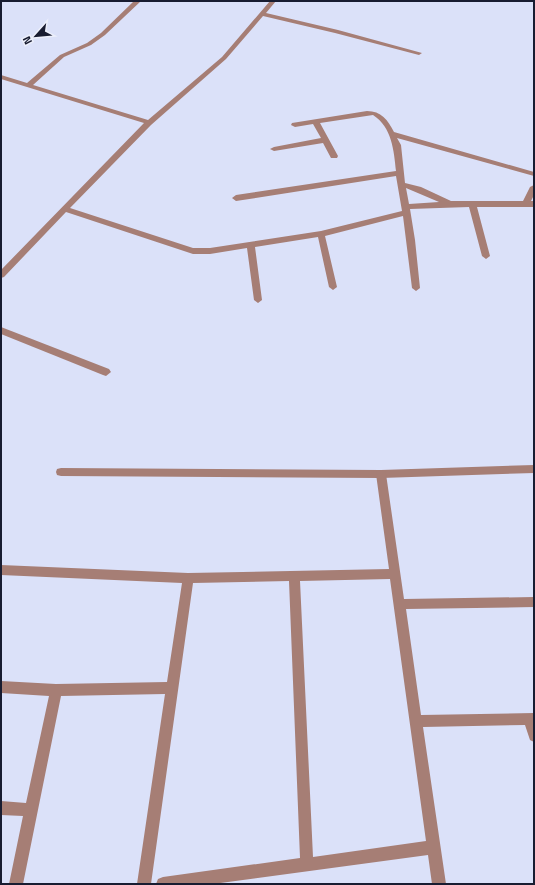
<svg xmlns="http://www.w3.org/2000/svg" width="535" height="885" font-family="'Titillium Web',sans-serif">
	<rect width="100%" height="100%" fill="#dbe1f9"/>
	<g fill="none" stroke-linecap="round" stroke-linejoin="round">
		<!-- service -->
		<path fill="#a67e75" fill-rule="evenodd" d="M534 465V473L381 478 61 476 57 475 56 472 57 469 61 468 381 470Z"/>
		<!-- minor -->
		<g fill="#a67e75" fill-rule="evenodd">
			<path d="M134 1H141L105 35 91 45 64 57 33 85 148 120 222 57 270 1H276L266 13 338 30 422 53 419 55 335 33 263 16 226 59 151 125 70 208 193 248H210L321 231 402 211 396 176 236 201 232 198 236 195 396 171C394 151 392 127 373 115L320 123 338 156 337 158H331L323 143 274 151 270 149 274 147 321 138 313 124 295 127 291 125 292 123 367 111C381 111 388 120 394 132L534 172V176L397 138 401 145 405 183 421 187 451 201H523L530 187 534 185V195L531 201H534V207H477L490 256 486 259 482 256 469 207 410 209 415 240 420 288 416 291 412 288 403 216 325 236 337 287 333 290 329 287 318 237 255 247 262 300 258 303 254 300 247 248 210 254H193L66 212 4 277 1 278V270L144 123 1 79V75L27 83 60 55 87 43 101 33ZM406 188 439 202 409 204Z"/>
			<path d="M1 327 109 369 111 372 106 376 103 375 1 334Z"/>
			<path d="M381 470 385 471 386 474 404 599 534 597V607L406 609 421 715 534 713V742L530 740 525 725 423 727 446 884H432L428 855 213 884H156L158 879 163 877 300 858 289 581 193 583 151 884H137L165 694 61 696 23 884H9L23 816 1 815V801L26 803 49 696 1 693V681L56 684 167 682 182 583 1 575V565L188 573 389 569 376 474 377 471ZM390 579 426 841 313 857 300 581Z"/>
		</g>
	</g>
	<!-- border -->
	<rect width="535" height="885" fill="none" stroke="#181c31" stroke-width="4"/>
	<!-- north arrow -->
	<g transform="translate(36 36) rotate(243)" stroke="#eceffb" stroke-width="3" paint-order="stroke">
	<path d="M0-3L7 15L0 10L-7 15Z" fill="#181c31"/>
	<text y="-6" font-size="11" font-weight="bold" text-anchor="middle" fill="#181c31">N</text>
	</g>
</svg>
